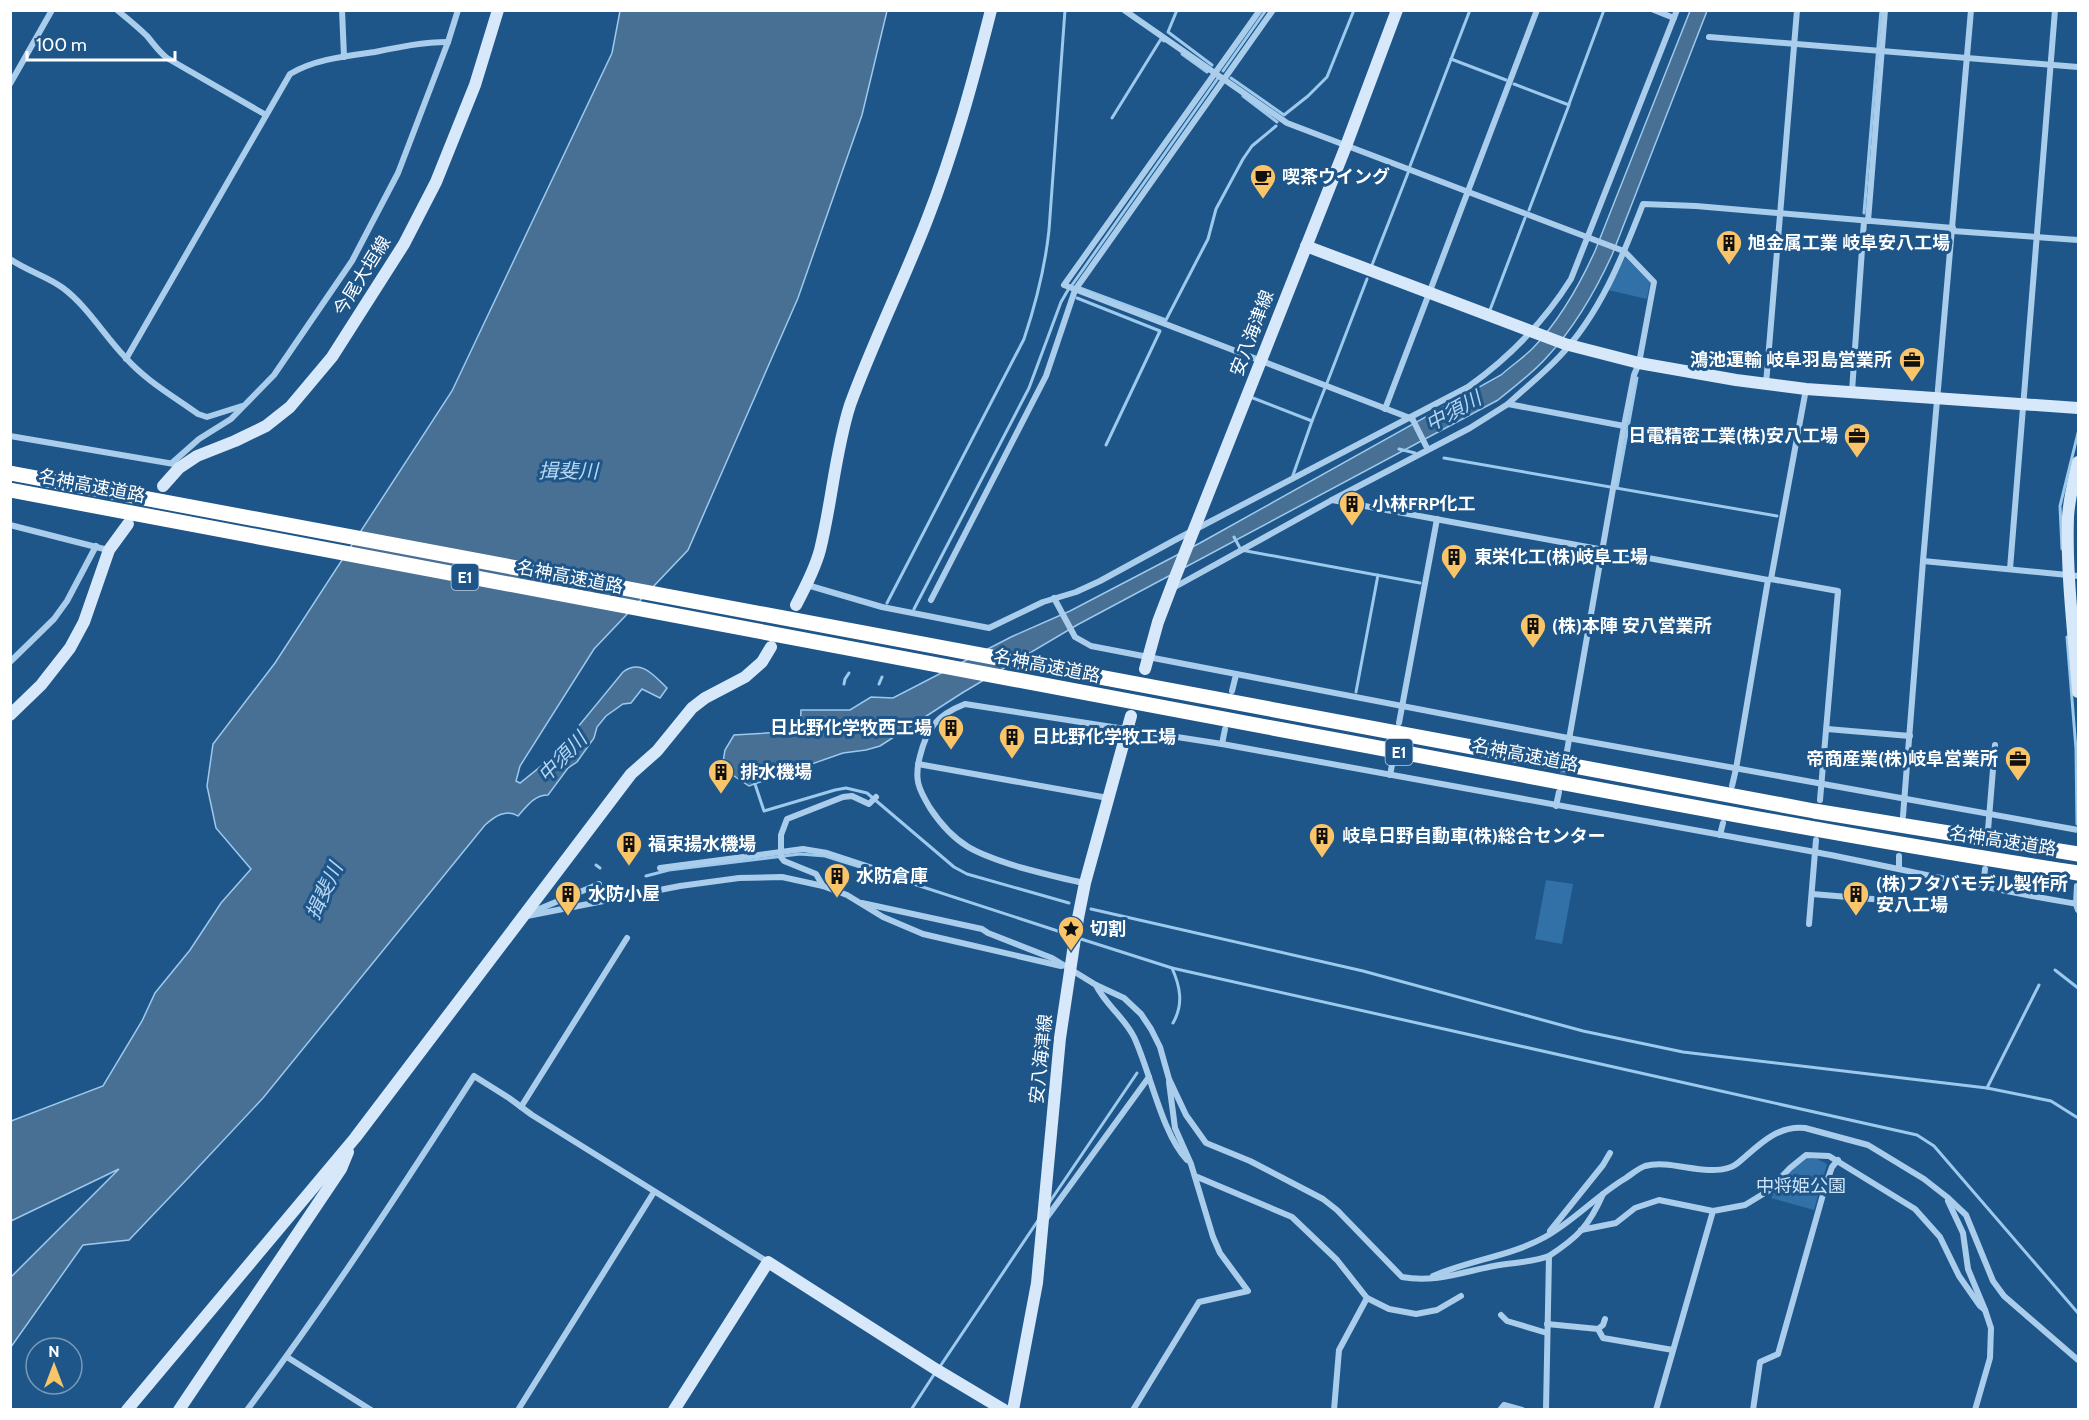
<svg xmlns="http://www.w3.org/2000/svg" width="2089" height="1420" font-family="Cabin,'Noto Sans JP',sans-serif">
	<rect width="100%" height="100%" fill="#1e568a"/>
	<!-- green -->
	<g fill="#3270a8">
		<path d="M1625 257 1650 282 1647 299 1608 290Z"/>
		<path d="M1546 880 1573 884 1562 944 1535 939Z"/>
		<path d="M1807 1158 1817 1159 1827 1164 1814 1210 1771 1198 1785 1175Z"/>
	</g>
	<!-- water -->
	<g fill="#487095" stroke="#9dc9ed" stroke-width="1.5">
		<path d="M620 11H887L862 115 798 298 688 550 594 649 520 766 516 781 520 783 555 755 623 672C642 658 655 677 667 688L660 698 642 689 631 703 623 704 606 716 597 727 594 738 577 762 568 768 548 795C534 795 527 806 518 816 506 808 494 817 485 825L263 1098 190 1176 129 1240 83 1245 11 1347V1277L119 1169 11 1221V1121L103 1086 142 1021 155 993 190 950 221 903 251 869 216 828 207 786 213 744 275 663 452 391 612 53Z"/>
		<path d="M1690 11H1707L1612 255C1595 292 1575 327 1547 357 1533 373 1515 386 1498 400L1077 625 962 693 880 746 866 750 843 753 749 786 722 768 725 750 734 735 800 731 801 710H850L871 697 893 698 1011 637 1070 611 1200 543 1501 375C1511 366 1523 358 1533 348 1560 320 1579 286 1595 251Z"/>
	</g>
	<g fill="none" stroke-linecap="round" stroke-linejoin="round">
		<!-- stream -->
		<g stroke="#9dc9ed" stroke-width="3">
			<path d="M1177 10 1168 32 1212 65"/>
			<path d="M1182 54 1207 72"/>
			<path d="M1451 59 1506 80"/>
			<path d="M1223 71 1266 10"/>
			<path d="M1231 78 1284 115 1308 96 1327 77 1354 10"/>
			<path d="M1514 84 1569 105 1529 210"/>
			<path d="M1243 96 1277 122"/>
			<path d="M1569 104 1604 10"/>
			<path d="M1112 118 1161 39 1164 41"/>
			<path d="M1410 166 1470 10"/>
			<path d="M1864 213 1881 10"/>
			<path d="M1372 265 1408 173"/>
			<path d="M1072 285 1218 78"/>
			<path d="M1080 288 1166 320 1208 239 1216 209 1243 159 1252 146 1276 126"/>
			<path d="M1077 298 1160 331 1106 445"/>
			<path d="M1490 310 1525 218"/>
			<path d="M1327 383 1367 279"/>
			<path d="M1253 398 1312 421 1292 478"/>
			<path d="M1312 421 1325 388"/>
			<path d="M1399 449 1415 453"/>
			<path d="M1444 458 1777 516"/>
			<path d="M1617 488 1637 378"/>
			<path d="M1234 537 1241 550 1420 583"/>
			<path d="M2062 549 2060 506 2078 433"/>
			<path d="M887 603 1024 339C1036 303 1045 268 1049 230L1065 10"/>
			<path d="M914 609 1029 388 1061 302 1068 290"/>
			<path d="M2067 637 2076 749 2077 824"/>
			<path d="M844 684 845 679 849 673"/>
			<path d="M879 684 882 677"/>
			<path d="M1356 692 1378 575"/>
			<path d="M754 781 764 811 835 790 846 788 867 793 954 867 967 874 1069 903"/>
			<path d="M596 865 600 868"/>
			<path d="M886 875 1067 934"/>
			<path d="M646 876 669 870 800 854 825 856 860 867"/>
			<path d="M1091 909 1363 971 1583 1031 1683 1052 1987 1088 2051 1101 2078 1118"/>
			<path d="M1081 939 1172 968 1917 1135 1934 1146 2078 1313"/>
			<path d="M1172 968C1180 986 1184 1004 1173 1023"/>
			<path d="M2055 970 2078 988"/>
			<path d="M1987 1088 2039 985"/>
			<path d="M1049 1203 1137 1073"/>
			<path d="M939 1368 1039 1219"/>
			<path d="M911 1410 935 1373"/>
		</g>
		<!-- street-tunnel -->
		<path stroke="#406f9c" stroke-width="6" stroke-dasharray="6 3" stroke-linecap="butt" d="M1561 783 1567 751"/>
		<!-- street -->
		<g stroke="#aacdec" stroke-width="6">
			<path d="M117 10C128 19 138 27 147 36 154 44 158 51 167 58L266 115"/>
			<path d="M342 10 344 57"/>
			<path d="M1124 10 1287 123 1621 250 1625 252 1654 282 1639 363 1634 375 1624 426 1567 751"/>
			<path d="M1260 10 1064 285 1410 418 1413 420 1426 446"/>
			<path d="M1654 10 1674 18"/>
			<path d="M1709 37 2078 67"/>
			<path d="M10 84 52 10"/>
			<path d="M1868 221 1885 10"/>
			<path d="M1953 231 2078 240"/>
			<path d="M10 259C27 271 47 276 63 288 87 306 104 335 125 357 145 380 173 396 198 414L207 417 242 406"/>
			<path d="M126 359 290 74C315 59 347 56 375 52 399 47 423 42 448 42"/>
			<path d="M1766 384 1797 10"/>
			<path d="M1852 391 1864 221"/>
			<path d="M1508 404C1525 388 1543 374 1559 357 1600 314 1622 258 1643 204L1696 206 1953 228"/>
			<path d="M1385 409 1537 10"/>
			<path d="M10 436 174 464"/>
			<path d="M173 462 199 439 231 419 274 375 352 261 398 173 448 42 458 10"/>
			<path d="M1332 500 1768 580 1771 579 1838 591 1820 800"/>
			<path d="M10 525 108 550"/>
			<path d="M1923 561 2078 576"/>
			<path d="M2010 569 2055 10"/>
			<path d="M1771 579 1806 389"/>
			<path d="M807 585 882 607 989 628 1043 602 1076 592 1100 581 1175 540 1468 387C1510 357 1544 322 1571 279L1677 10"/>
			<path d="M1173 588 1332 500 1470 428 1508 404 1624 426"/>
			<path d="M1054 598 1075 637 1091 646 1568 738 2078 830"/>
			<path d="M931 600 1046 376 1075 290 1273 10"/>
			<path d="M10 662 54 619 67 601 96 546"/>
			<path d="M1232 691 1236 675"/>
			<path d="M1399 723 1437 519"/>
			<path d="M1827 729 1910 736"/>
			<path d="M1222 744 1225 729"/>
			<path d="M918 764 1108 798"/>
			<path d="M1390 775 1393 760"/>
			<path d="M1732 786 1736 769 1768 580"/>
			<path d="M1556 806 1559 792"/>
			<path d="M1903 816 1923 561 1971 10"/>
			<path d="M1988 830 1995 745"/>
			<path d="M1720 835 1723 823"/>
			<path d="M660 868 803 849 827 853 888 873"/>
			<path d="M1899 868V856"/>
			<path d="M1085 883C1063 879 1041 873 1019 867 977 854 955 846 930 808 918 788 914 779 920 756 927 728 937 715 965 704L1222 744 1815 852C1903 869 1990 890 2078 904"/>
			<path d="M823 886 816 874 784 861 781 857V835L787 819 843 797 852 796 869 804 876 797"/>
			<path d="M2077 886 2076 904 2078 910"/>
			<path d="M1983 888 1985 869"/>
			<path d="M1812 894 1896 901"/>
			<path d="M862 903 982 929 988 933 1052 958 1096 985 1124 998 1141 1014 1151 1029 1160 1047 1169 1079 1186 1115 1206 1143 1250 1161 1323 1199 1337 1210 1402 1277C1434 1283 1463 1272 1494 1266 1513 1262 1531 1263 1549 1256L1546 1410"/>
			<path d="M532 912 599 884"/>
			<path d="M527 916 680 886 739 878 782 877 823 886 847 895 883 917 923 934 1061 966"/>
			<path d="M1809 924 1816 840"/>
			<path d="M1096 985C1104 1003 1124 1017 1134 1037 1150 1071 1162 1134 1187 1160"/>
			<path d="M521 1107 627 938"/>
			<path d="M1195 1176 1292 1217 1337 1260 1367 1298 1389 1309 1416 1314 1437 1310 1461 1296"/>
			<path d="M1948 1201 1963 1233 1968 1269 1985 1310 1991 1328 1990 1358 1975 1410"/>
			<path d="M1045 1220 1149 1077"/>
			<path d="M1581 1230 1616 1223 1635 1208 1659 1200 1713 1211"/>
			<path d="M1550 1231 1603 1165 1610 1153"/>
			<path d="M1549 1256C1578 1237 1589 1226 1603 1194"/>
			<path d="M1433 1276C1470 1260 1511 1256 1545 1237 1574 1221 1597 1195 1626 1178 1632 1174 1639 1168 1645 1166 1671 1159 1705 1177 1731 1167 1737 1165 1741 1160 1746 1156 1763 1141 1781 1125 1805 1128L1868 1145 1924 1179 1947 1197 1966 1215 1993 1281 2004 1296 2078 1360"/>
			<path d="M1501 1315 1507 1321 1547 1333"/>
			<path d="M1547 1324 1598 1329 1603 1325 1605 1319"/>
			<path d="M1598 1329 1603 1338 1673 1350"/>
			<path d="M287 1357 371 1410"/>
			<path d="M247 1410C328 1302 401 1189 474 1076L509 1098 532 1115 768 1262"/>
			<path d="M518 1410 654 1192"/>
			<path d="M1133 1410 1199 1302 1248 1291 1220 1253 1213 1237 1191 1164 1175 1128 1169 1082"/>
			<path d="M1334 1410 1339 1350 1367 1298"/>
			<path d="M1500 1410 1504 1405 1522 1410"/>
			<path d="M1656 1410 1713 1211 1745 1205 1768 1191 1790 1168 1806 1155 1829 1156 1915 1209 1940 1237 1959 1276 1980 1306 1985 1310"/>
			<path d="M1753 1410 1760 1362 1778 1354 1826 1184 1832 1167 1838 1160"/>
		</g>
		<!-- secondary -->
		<g stroke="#d6e8f9" stroke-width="12">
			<path d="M1306 246 1565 344 1639 363 1736 380 1806 389 2078 408"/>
			<path d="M2078 462C2074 480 2069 498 2068 517 2066 575 2074 634 2078 692"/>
			<path d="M163 486 179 468 197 456 235 441 266 426 290 407 332 357 404 244 436 182 475 85 498 10"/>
			<path d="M796 605C805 588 815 569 820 550 832 502 835 452 850 405 873 342 903 282 927 220 954 151 973 81 991 10"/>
			<path d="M1145 669 1158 622 1174 580 1346 146 1397 10"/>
			<path d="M10 715 41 685 70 648 84 622 109 550 128 524"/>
			<path d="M127 1410 355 1138 631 774 657 751 692 708 705 698 745 677 762 662 771 647"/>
			<path d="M179 1410 341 1169 348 1152"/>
			<path d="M674 1410 768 1262 937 1370 1004 1410"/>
			<path d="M1013 1410 1037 1283 1060 1038 1078 918 1085 883 1131 716"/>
		</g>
		<!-- highway -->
		<g stroke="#fff" stroke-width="15">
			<path d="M10 473 1814 811 2078 854"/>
			<path d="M10 490C429 570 848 649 1267 727 1537 777 1807 831 2078 873"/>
		</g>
	</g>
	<!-- icons -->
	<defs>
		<g id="cafe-pin" transform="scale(1.35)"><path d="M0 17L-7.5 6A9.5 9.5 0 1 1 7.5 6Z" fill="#fac569" stroke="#1e568a"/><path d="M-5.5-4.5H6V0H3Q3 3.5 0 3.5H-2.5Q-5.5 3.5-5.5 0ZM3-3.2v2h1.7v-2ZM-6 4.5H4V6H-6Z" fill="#111"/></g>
		<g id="building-pin" transform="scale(1.35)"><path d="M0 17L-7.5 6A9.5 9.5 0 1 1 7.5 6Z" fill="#fac569" stroke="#1e568a"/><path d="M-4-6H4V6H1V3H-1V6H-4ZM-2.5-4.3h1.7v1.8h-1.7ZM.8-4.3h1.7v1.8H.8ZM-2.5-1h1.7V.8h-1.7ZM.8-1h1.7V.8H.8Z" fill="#111"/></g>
		<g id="office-pin" transform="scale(1.35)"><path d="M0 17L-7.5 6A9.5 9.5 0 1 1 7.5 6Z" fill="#fac569" stroke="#1e568a"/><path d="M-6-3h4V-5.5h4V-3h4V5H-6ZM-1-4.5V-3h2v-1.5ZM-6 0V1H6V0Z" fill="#111"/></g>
		<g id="sight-pin" transform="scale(1.35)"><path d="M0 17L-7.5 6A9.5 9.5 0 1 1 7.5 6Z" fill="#fac569" stroke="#1e568a"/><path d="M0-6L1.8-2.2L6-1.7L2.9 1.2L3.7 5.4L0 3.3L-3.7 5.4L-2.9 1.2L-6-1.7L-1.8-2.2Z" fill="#111"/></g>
	</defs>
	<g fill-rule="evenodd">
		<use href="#cafe-pin" x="1263" y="177"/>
		<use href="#building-pin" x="1729" y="243"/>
		<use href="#office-pin" x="1912" y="360"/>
		<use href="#office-pin" x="1857" y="436"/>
		<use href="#building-pin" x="1352" y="504"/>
		<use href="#building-pin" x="1454" y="557"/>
		<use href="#building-pin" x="1533" y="626"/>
		<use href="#building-pin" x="951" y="728"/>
		<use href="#building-pin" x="1012" y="737"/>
		<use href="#office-pin" x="2018" y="759"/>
		<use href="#building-pin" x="721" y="772"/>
		<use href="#building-pin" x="1322" y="836"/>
		<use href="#building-pin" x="629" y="844"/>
		<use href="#building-pin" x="837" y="876"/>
		<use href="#building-pin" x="568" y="894"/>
		<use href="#building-pin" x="1856" y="894"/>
		<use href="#sight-pin" x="1071" y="929"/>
	</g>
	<g text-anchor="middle" stroke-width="6" stroke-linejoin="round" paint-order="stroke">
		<!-- shield labels -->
		<g fill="#1e568a" stroke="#bcccdc" stroke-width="1.5">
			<rect x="451.5" y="564" width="27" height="26" rx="4.5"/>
			<rect x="1385.5" y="739" width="27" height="26" rx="4.5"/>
		</g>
		<g font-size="16" font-weight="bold" fill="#fff">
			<text x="465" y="583">E1</text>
			<text x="1399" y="758">E1</text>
		</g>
		<!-- poi labels -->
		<g font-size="18" font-weight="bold" fill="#fff" stroke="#1e568a" text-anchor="start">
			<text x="1282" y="183">喫茶ウイング</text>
			<text x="1748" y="249">旭金属工業 岐阜安八工場</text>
			<text x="1892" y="366" text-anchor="end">鴻池運輸 岐阜羽島営業所</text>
			<text x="1838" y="442" text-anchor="end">日電精密工業(株)安八工場</text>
			<text x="1372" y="510">小林FRP化工</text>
			<text x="1474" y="563">東栄化工(株)岐阜工場</text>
			<text x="1552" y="632">(株)本陣 安八営業所</text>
			<text x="932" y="734" text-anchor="end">日比野化学牧西工場</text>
			<text x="1032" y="743">日比野化学牧工場</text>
			<text x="1998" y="765" text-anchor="end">帝商産業(株)岐阜営業所</text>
			<text x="740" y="778">排水機場</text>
			<text x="1342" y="842">岐阜日野自動車(株)総合センター</text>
			<text x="648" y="850">福束揚水機場</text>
			<text x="856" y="882">水防倉庫</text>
			<text x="1876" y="890">(株)フタバモデル製作所<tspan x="1876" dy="21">安八工場</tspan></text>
			<text x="588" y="900">水防小屋</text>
			<text x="1090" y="935">切割</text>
		</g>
		<!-- street labels -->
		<g font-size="18" fill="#fff" stroke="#1e568a">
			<text transform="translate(362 276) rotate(-58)" y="6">今尾大垣線</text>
			<text transform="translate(1252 333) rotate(-69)" y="6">安八海津線</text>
			<text transform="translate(92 486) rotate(11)" y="6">名神高速道路</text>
			<text transform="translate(570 577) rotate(11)" y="6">名神高速道路</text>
			<text transform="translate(1047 666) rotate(11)" y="6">名神高速道路</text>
			<text transform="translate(1525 755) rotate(11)" y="6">名神高速道路</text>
			<text transform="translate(2003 841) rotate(9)" y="6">名神高速道路</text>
			<text transform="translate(1041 1059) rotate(-84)" y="6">安八海津線</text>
		</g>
		<!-- park labels -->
		<g font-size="18" fill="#cfe5f9" stroke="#1e568a">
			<text x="1801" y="1192">中将姫公園</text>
		</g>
		<!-- water labels -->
		<g font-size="20" font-style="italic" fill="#b6d7f3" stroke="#1e568a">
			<text transform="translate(1453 411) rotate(-29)" y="7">中須川</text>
			<text x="568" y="478">揖斐川</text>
			<text transform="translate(562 757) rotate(-46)" y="7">中須川</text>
			<text transform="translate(324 891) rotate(-65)" y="7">揖斐川</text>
		</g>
	</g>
	<!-- border -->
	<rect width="2089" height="1420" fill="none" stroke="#ffffff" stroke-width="24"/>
	<!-- north arrow -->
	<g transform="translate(54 1366)"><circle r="28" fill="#1e568a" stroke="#789ab9" stroke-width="1.5"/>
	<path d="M0-4.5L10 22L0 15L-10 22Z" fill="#fac569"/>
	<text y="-9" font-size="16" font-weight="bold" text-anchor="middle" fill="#ffffff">N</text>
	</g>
	<!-- scale -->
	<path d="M27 51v9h148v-9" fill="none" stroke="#ffffff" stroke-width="3"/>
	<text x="36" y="51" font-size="18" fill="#ffffff" stroke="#1e568a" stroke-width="4.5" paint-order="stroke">100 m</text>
</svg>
